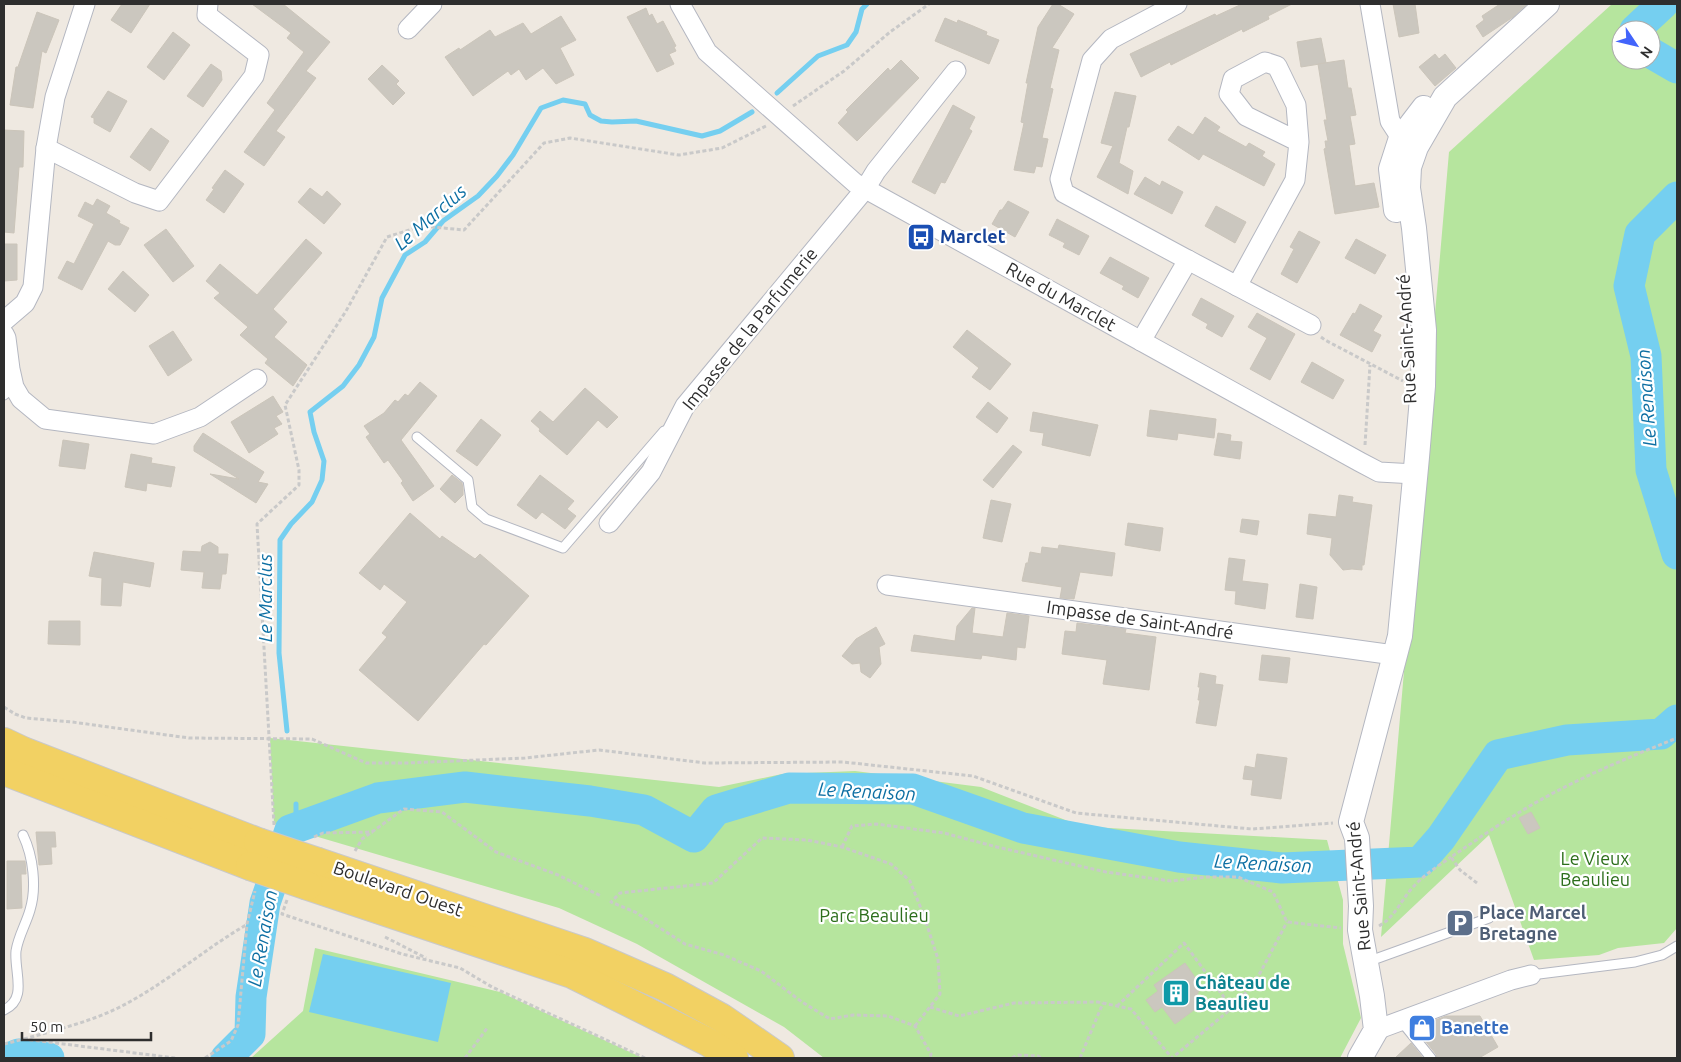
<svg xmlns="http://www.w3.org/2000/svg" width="1681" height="1062" font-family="Ubuntu,sans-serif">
	<rect width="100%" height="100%" fill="#efe9e1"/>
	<!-- green -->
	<g fill="#b6e59e" fill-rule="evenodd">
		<path d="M1612 4H1677V928L1664 943 1618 948 1599 955 1534 960 1489 835 1381 937 1449 152ZM1621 30H1651V60H1621Z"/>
		<path d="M270 738 719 787 782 774 855 771 981 787 1068 821 1091 827 1327 840 1343 900V944L1361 1018 1340 1058H824L784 1027 690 974 637 944 559 908 274 824Z"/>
		<path d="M315 948 500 992 643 1058H251L303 1011Z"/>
	</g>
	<!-- water -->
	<path fill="#75cff0" d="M323 954 451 983 438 1042 309 1012Z"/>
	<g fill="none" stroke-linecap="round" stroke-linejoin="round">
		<!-- stream -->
		<g stroke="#75cff0" stroke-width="5">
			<path d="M777 93 818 56 847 45 856 32 862 9 867 4"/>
			<path d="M287 731 279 653 280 540 291 524 312 502 322 480 324 461 314 432 310 412 343 386 359 365 374 337 382 298 405 255 425 242 443 221 478 196 497 176 513 155 541 108 563 100 585 104 590 115 601 121 612 122 636 121 702 136 720 131 752 112"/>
			<path d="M296 804V812L314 821"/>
		</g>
		<!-- river -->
		<g stroke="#75cff0" stroke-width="31">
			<path d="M1635 30 1663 4"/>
			<path d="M1651 53 1677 68"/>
			<path d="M1677 197 1640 234 1629 286 1646 356 1651 470 1677 554"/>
			<path d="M9 1058 19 1054 49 1058"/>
			<path d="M226 1058 250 1034 251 997 265 903 290 830 378 798 465 787 590 801 644 810 694 837 716 810 789 788 913 789 1023 828 1179 857 1282 868 1420 862 1441 838 1498 755 1567 740 1661 734 1677 720"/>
		</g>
	</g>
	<!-- building -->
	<g fill="#cbc7bf" stroke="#cbc5ba">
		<path d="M122 4H150L131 33 111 20Z"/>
		<path d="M252 4H283L330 42 306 71 316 78 276 131 285 137 264 166 244 152 275 110 267 103 304 52 287 38 291 33Z"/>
		<path d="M1053 4H1058L1074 14 1052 48 1059 50 1050 88 1053 89 1042 138 1048 139 1042 167 1036 166 1034 173 1014 170 1024 123 1021 122 1028 83H1026L1038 27Z"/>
		<path d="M1242 4H1292L1268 16 1269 19 1243 32 1242 29 1171 65 1170 62 1141 77 1130 54 1215 14 1216 16Z"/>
		<path d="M1393 4H1415L1419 33 1399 37Z"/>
		<path d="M1500 4H1527L1513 17 1483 37 1476 26 1484 20 1482 16Z"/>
		<path d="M646 8 649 16 652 14 657 24 663 21 676 46 674 47 676 51 669 54 674 64 657 72 627 17Z"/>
		<path d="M37 12 59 20 46 53 42 51 33 108 10 105 16 67H18Z"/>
		<path d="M561 16 576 40 560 48 574 75 556 84 543 68 526 80 519 69 511 75 508 71 473 96 445 57 459 48 460 50 490 30 495 37 523 23 531 34Z"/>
		<path d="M945 18 957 23 958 20 973 26 987 32 986 35 999 40 989 64 935 41Z"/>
		<path d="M173 32 190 45 164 80 147 67Z"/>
		<path d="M1321 38 1326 63 1301 67 1297 42Z"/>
		<path d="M1435 54 1439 59 1445 54 1456 68 1435 86 1419 67Z"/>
		<path d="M901 60 919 78 857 141 838 123 848 112 846 110 888 68 890 71Z"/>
		<path d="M1344 60 1348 88H1351L1356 115 1350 116 1355 144 1349 145 1355 186 1374 183 1379 207 1335 214 1324 149 1326 148 1325 141H1328L1324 120H1327L1318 64Z"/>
		<path d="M211 64 221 71 222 80 203 107 187 96Z"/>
		<path d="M382 65 399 81 396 84 405 93 393 105 368 79Z"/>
		<path d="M108 91 127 101 110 132 94 123V118L91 117Z"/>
		<path d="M1115 92 1136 96 1129 127H1127L1119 163 1133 171 1128 194 1097 177 1113 146 1101 143Z"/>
		<path d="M953 105 975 117 969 129 972 131 945 183 941 182 935 194 912 182Z"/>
		<path d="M1205 117 1220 127 1217 131 1246 147 1249 143 1265 152 1262 156 1275 164 1264 186 1203 154 1199 160 1168 140 1178 126 1193 135Z"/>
		<path d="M151 128 169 141 150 171 130 157Z"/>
		<path d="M4 130 24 131 23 167H19L14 233 4 232Z"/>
		<path d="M225 170 244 184 224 213 206 200 214 189 212 188Z"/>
		<path d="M1145 177 1160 186 1162 181 1183 192 1172 214 1134 194Z"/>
		<path d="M310 188 322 197 327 191 341 204 324 224 298 202Z"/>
		<path d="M97 199 110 206 106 213 120 221 119 223 129 228 120 245H115L108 241 82 290 58 278 67 261 74 264 94 224 78 216 85 202 93 206Z"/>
		<path d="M1008 201 1029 212 1015 237 992 224 1000 210H1002Z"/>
		<path d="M1216 206 1246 222 1235 243 1205 226Z"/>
		<path d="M1057 219 1089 236 1079 255 1063 247 1065 243 1049 235Z"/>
		<path d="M166 229 194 266 173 282 144 245Z"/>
		<path d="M1299 231 1320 242 1297 283 1281 274 1294 249 1290 247Z"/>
		<path d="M306 239 322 253 273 309 287 322 274 337 307 365 293 386 265 363 268 359 240 335 248 327 214 298 220 293 206 281 220 264 257 295Z"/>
		<path d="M1356 239 1386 255 1375 274 1345 258Z"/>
		<path d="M4 244H17V280L4 281Z"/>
		<path d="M1110 257 1149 278 1138 298 1122 289 1124 286 1100 273Z"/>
		<path d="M123 271 149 295 135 312 108 289Z"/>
		<path d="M1201 298 1234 316 1222 337 1206 328 1208 324 1192 315Z"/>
		<path d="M1360 304 1382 316 1373 331 1381 335 1372 352 1340 335 1353 313 1355 314Z"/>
		<path d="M1257 313 1295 334 1270 380 1250 369 1267 338 1248 327Z"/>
		<path d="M967 330 1011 364 990 390 972 377 979 368 953 347Z"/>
		<path d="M173 331 192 360 168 376 149 346Z"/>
		<path d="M1312 362 1344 380 1333 399 1301 382Z"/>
		<path d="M420 382 437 396 401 440 434 486 413 501 401 483 403 481 388 460 384 463 366 437 370 434 364 426 384 413 395 400 398 402 405 394 408 396Z"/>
		<path d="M585 388 618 417 607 428 598 420 567 455 539 431 540 429 531 421 540 411 553 422Z"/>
		<path d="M273 396 283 412 276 416 282 424 274 428 278 434 249 453 231 422Z"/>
		<path d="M988 402 1008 418 997 433 976 417Z"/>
		<path d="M1150 410 1216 419 1214 438 1178 433 1177 440 1147 436Z"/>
		<path d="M1033 412 1098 425 1090 456 1042 445 1044 433 1030 431Z"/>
		<path d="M481 419 501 435 477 466 456 451Z"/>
		<path d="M203 433 264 472 258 482 268 484 256 503 210 474 239 479 194 451V446Z"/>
		<path d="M1218 433 1231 435 1230 441 1242 442 1240 459 1214 455Z"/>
		<path d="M63 440 89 444 85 469 59 466Z"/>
		<path d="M1013 445 1022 452 993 488 983 480Z"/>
		<path d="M131 454 152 458 151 463 175 467 171 487 147 483 146 491 125 487Z"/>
		<path d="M452 475 462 483 463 489V495L455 503 440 489Z"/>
		<path d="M540 475 574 501 567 509 576 516 565 529 542 512 536 519 517 505Z"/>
		<path d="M1339 495 1353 497 1352 502 1372 505 1364 565H1362V570L1352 569 1343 570 1330 555 1332 538 1307 534 1309 514 1336 517Z"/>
		<path d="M991 500 1011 504 1002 542 983 538Z"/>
		<path d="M410 513 440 539 442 536 475 559 480 554 529 596 486 645 484 644 418 721 359 670 387 637 382 633 407 602 384 584 380 590 359 573Z"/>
		<path d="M1242 519 1259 521 1257 535 1240 532Z"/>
		<path d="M1128 523 1163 528 1160 551 1125 545Z"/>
		<path d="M210 542 218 547V554H228L226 574H222L220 589 202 588 204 572 181 570 183 551 201 552 202 546Z"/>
		<path d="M1059 545 1115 553 1112 576 1080 572 1074 599 1060 598 1062 587 1022 581 1026 563H1028L1030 552 1041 554 1042 547 1058 549Z"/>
		<path d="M94 552 154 563 150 587 123 582 121 606 101 605 102 578 89 576Z"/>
		<path d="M1229 558 1245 560 1242 581 1268 584 1265 609 1235 604 1236 591 1225 590Z"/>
		<path d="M1300 584 1317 587 1313 619 1296 617Z"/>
		<path d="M972 608H975L972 633 1003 637 1007 613 1029 616 1025 648 1017 647 1016 660 982 655 981 659 911 651 914 635 955 641 957 626Z"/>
		<path d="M49 621H80V645L48 644Z"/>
		<path d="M1077 623 1126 629 1125 633 1156 637 1149 690 1103 684 1107 660 1062 654 1065 631 1076 632Z"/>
		<path d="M876 627 885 644 879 647 881 664 870 678 861 672 860 663 852 664 842 656 856 639Z"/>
		<path d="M1262 655 1290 658 1287 683 1259 680Z"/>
		<path d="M1200 673 1216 676 1215 684 1223 685 1216 726 1196 723 1200 700H1198L1200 687H1198Z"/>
		<path d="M1257 754 1287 758 1281 799 1251 795 1253 780 1243 779 1245 766 1255 768Z"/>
		<path d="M1531 812 1540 828 1528 834 1519 818Z"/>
		<path d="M36 832H55L56 847H51L52 864 39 865Z"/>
		<path d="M7 861H25L26 874H21L22 908 7 909Z"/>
		<path d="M1185 963 1201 986 1194 1002 1198 1007 1175 1024 1162 1007 1155 1012 1146 1000 1158 991 1154 985Z"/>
		<path d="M1446 1016H1480L1498 1047 1479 1058H1437L1436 1054 1415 1028Z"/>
		<path d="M1411 1043 1423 1058H1395Z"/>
	</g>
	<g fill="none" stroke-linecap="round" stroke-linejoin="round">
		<!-- service casing -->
		<g stroke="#b4b7c1" stroke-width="11">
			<g id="service">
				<path d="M4 395 14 387"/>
				<path d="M417 437 468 480 472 507 486 519 563 548 664 431"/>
				<path d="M1367 962 1489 918"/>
				<path d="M1531 975 1635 962 1662 955 1677 946"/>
				<path d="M4 1010C28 999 14 972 16 951 18 937 26 924 30 910 37 887 33 856 23 835"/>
				<path d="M1401 1021 1431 1058"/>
			</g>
		</g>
		<!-- minor casing -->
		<g stroke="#b4b7c1" stroke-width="21">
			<g id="minor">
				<path d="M680 4 707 52 855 183 1360 462 1379 472 1415 474"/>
				<path d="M1370 4 1390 121 1401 138 1412 145"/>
				<path d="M408 29 432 4"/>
				<path d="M46 148 135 193 159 201 254 76 259 55 207 15 208 4"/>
				<path d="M1188 260 1311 325"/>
				<path d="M1237 286 1295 180 1299 142 1296 105 1277 66 1265 62 1233 79 1229 94 1246 116 1299 142"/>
				<path d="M4 321 25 303 33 287 46 148 55 97 85 4"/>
				<path d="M4 334 6 338 10 369 14 387 21 399 45 419 154 434 200 417 257 379"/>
				<path d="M1141 341 1188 260 1064 193 1060 179 1092 60 1111 39 1177 4"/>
				<path d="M609 523 651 472 685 406 865 189 876 171 956 71"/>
				<path d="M887 585 1394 655"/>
				<path d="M1376 1030 1511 980 1531 975"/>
			</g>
		</g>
		<!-- tertiary casing -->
		<g stroke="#b4b7c1" stroke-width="26">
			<g id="tertiary">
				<path d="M1396 210 1391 169 1401 138 1424 108"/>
				<path d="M1360 1058 1376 1030 1372 996 1360 930 1361 906 1357 838 1351 822 1400 636 1417 457 1423 386 1424 330 1414 228 1408 188 1409 167 1416 147 1445 97 1547 4"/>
			</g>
		</g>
		<!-- primary casing -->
		<g stroke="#c9c9c9" stroke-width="30">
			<g id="primary">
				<path d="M4 742 23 751 258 842"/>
				<path d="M4 771 250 866"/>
				<path d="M318 862 585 952 665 987 722 1018 780 1058"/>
				<path d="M308 886 572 974 708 1042 734 1058"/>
			</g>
		</g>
		<!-- path -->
		<g stroke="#c9c9c9" stroke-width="3" stroke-dasharray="4 2.5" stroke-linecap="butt">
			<path d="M793 106 844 71 890 32 929 4"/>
			<path d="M1321 337 1325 340 1403 381"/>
			<path d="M1365 445 1370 365"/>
			<path d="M4 707 15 714 26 718 72 722 189 738 312 739 366 763H406L525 758 599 750 705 763 843 762 973 776 1076 813 1252 829 1333 823"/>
			<path d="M274 825 257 524 299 485V470L285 405 346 311 387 237 422 226 464 230 544 143 570 138 679 155 722 148 766 126"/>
			<path d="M314 837 323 833 373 832"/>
			<path d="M842 847 852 826 876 824 944 833 997 847 1106 872 1171 881 1205 877H1238L1273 892 1287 922 1341 928"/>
			<path d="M355 851 362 839 404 809 442 812 496 852 558 875 601 896"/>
			<path d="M1477 883 1460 870 1451 857C1472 843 1493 828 1515 815 1566 783 1622 760 1677 738"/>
			<path d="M287 900 282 914 402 954 460 968 492 987 645 1058"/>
			<path d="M1379 926C1395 917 1401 900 1413 887 1424 875 1438 866 1451 857"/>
			<path d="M385 937 426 958"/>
			<path d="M1117 1006 1184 943 1232 1008"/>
			<path d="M930 1007 959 1016 1014 1003 1098 1002 1131 1009 1172 1058 1238 1003 1260 973 1287 922"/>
			<path d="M915 1026 940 994 938 959 924 916 910 881 891 864 842 847 807 840 762 838 713 883 620 893 611 902 635 912 685 944 724 955 761 971 802 1002 830 1019 853 1015 888 1016 915 1026 931 1054 930 1058"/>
			<path d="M24 1039C56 1030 89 1022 118 1008 164 985 203 950 246 925"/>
			<path d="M4 1044 24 1039 175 1058"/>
			<path d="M205 1058 231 1041 238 1025 247 924 255 891"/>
			<path d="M465 1058 488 1027"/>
			<path d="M1012 1058 1017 1055 1038 1056 1041 1058"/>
			<path d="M1080 1058 1103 1003"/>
		</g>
		<!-- service -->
		<use href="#service" stroke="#fff" stroke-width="9"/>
		<!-- minor -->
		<use href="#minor" stroke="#fff" stroke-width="19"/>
		<!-- tertiary -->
		<use href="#tertiary" stroke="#fff" stroke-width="24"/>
		<!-- primary -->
		<use href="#primary" stroke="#f2d163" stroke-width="28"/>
		<!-- primary-bridge casing -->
		<g stroke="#c9c9c9" stroke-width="30" stroke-linecap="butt">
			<g id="primary-bridge">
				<path d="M258 842 318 862"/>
				<path d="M250 866 308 886"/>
			</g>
		</g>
		<!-- primary-bridge -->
		<use href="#primary-bridge" stroke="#f2d163" stroke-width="28"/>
	</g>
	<!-- icons -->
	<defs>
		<g id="bus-square" transform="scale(1.4375)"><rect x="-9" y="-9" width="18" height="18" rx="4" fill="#1a4fb4" stroke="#fff"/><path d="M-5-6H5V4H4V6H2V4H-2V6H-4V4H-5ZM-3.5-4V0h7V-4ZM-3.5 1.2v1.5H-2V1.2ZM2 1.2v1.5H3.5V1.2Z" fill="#fff"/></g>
		<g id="parking-square" transform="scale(1.4375)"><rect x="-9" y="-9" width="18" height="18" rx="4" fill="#5c6f8a" stroke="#fff"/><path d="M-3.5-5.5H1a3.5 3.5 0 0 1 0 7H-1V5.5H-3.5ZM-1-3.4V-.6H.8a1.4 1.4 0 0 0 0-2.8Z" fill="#fff"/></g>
		<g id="building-square" transform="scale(1.4375)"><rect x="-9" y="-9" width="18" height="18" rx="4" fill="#0f9aa8" stroke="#fff"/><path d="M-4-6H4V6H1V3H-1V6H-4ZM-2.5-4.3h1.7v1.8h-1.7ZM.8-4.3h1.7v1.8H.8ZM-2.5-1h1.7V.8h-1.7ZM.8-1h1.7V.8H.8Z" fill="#fff"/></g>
		<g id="shop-square" transform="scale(1.4375)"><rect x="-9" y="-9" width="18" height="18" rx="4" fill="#3f7fe0" stroke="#fff"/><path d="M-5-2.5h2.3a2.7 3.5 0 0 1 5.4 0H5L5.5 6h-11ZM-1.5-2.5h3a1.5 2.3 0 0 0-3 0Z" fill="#fff"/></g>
	</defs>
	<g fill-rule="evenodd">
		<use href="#bus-square" x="921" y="237"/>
		<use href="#parking-square" x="1460" y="923"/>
		<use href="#building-square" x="1176" y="993"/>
		<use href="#shop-square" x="1422" y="1028"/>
	</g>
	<g text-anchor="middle" stroke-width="4.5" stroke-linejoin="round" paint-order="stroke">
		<!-- transit labels -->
		<g font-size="18" font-weight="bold" fill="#164399" stroke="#fff" text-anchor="start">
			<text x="940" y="243">Marclet</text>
		</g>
		<!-- street labels -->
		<g font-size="18" fill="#2e2e2e" stroke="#fff">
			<text transform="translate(1061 297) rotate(29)" y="6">Rue du Marclet</text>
			<text transform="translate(750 329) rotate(-51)" y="6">Impasse de la Parfumerie</text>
			<text transform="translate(1407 339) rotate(-93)" y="6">Rue Saint-André</text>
			<text transform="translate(1140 620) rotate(8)" y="6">Impasse de Saint-André</text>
			<text transform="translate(1359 886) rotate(-95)" y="6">Rue Saint-André</text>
			<text transform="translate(398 889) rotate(19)" y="6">Boulevard Ouest</text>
		</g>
		<!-- park labels -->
		<g font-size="18" fill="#2c6e1b" stroke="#fff">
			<text x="1595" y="865">Le Vieux<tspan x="1595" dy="21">Beaulieu</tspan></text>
			<text x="874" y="922">Parc Beaulieu</text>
		</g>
		<!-- service labels -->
		<g font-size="18" font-weight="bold" fill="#4e5e75" stroke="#fff" text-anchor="start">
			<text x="1479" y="919">Place Marcel<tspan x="1479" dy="21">Bretagne</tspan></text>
		</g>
		<!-- culture labels -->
		<g font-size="18" font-weight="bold" fill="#0d838f" stroke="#fff" text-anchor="start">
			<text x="1195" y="989">Château de<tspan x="1195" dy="21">Beaulieu</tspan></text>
		</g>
		<!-- shop labels -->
		<g font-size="18" font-weight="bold" fill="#366cbe" stroke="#fff" text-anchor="start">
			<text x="1441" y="1034">Banette</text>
		</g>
		<!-- water labels -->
		<g font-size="19" font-style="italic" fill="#0d6fa3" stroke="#fff">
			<text transform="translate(430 217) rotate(-41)" y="7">Le Marclus</text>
			<text transform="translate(1646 398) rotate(-94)" y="7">Le Renaison</text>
			<text transform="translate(265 598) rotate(-90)" y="7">Le Marclus</text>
			<text transform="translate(867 791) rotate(3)" y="7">Le Renaison</text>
			<text transform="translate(1263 863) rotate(3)" y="7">Le Renaison</text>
			<text transform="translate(262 938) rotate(-80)" y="7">Le Renaison</text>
		</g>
	</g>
	<!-- border -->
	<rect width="1681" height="1062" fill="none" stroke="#2e2e2e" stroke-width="10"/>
	<!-- north arrow -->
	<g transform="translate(1636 45) rotate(125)"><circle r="24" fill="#ffffff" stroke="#ababab"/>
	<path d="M0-4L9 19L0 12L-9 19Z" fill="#4264fb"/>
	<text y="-8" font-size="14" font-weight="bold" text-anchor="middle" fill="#2e2e2e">N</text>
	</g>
	<!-- scale -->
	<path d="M22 1032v8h129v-8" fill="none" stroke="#2e2e2e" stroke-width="2.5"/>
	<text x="30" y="1032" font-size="15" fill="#2e2e2e" stroke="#ffffff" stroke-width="4" paint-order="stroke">50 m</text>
</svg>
